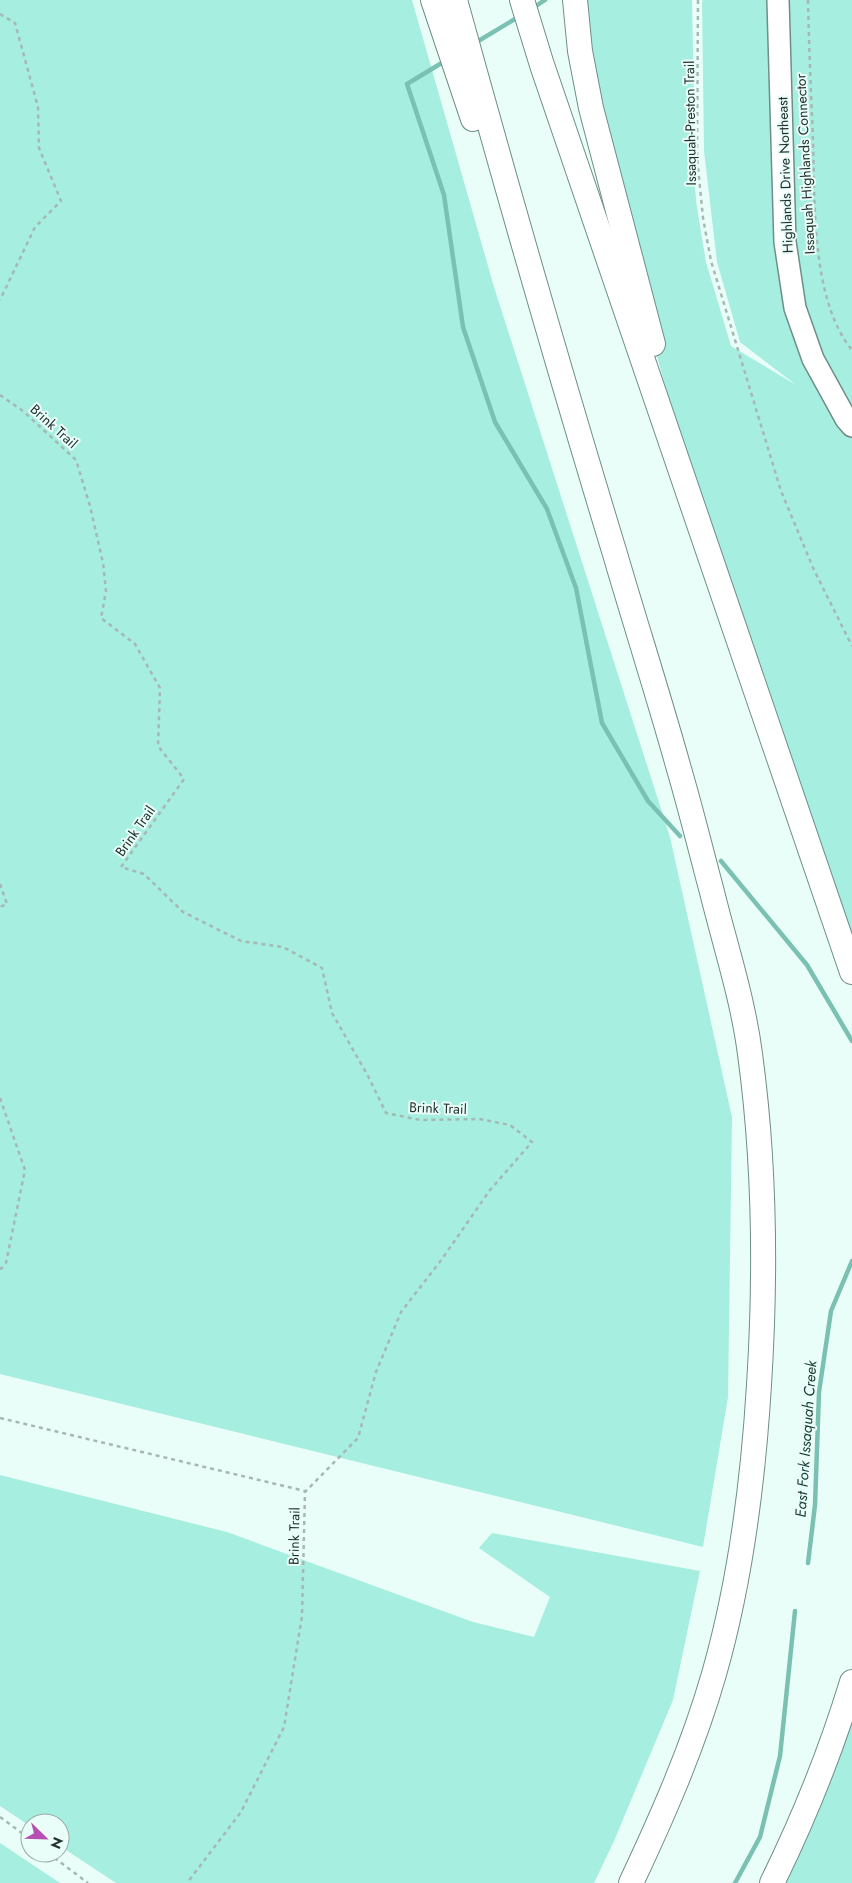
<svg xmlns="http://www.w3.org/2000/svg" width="852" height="1883" font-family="Jost,sans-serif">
	<rect width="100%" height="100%" fill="#eafef9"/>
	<!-- green -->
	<g fill="#a6eedf">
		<path d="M0 0H412L494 287 670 837 732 1117 728 1397 703 1547 0 1374Z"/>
		<path d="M575 0H692L694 104 692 158 697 208 706 262 731 346 796 385 740 342 717 262 704 151 702 2 703 0H852V972L696 501 639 289Z"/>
		<path d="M0 1475 227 1532 473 1622 534 1637 550 1597 479 1548 492 1533 700 1571 673 1700 614 1841 594 1883H116L60 1846V1823H30V1826L0 1806Z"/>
		<path d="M852 1682V1883H772Z"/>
		<path d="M0 1843 60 1883H0Z"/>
	</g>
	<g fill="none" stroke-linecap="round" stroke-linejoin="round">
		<!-- stream -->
		<g stroke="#7ac1b3" stroke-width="4.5">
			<path d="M533 8 545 0"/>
			<path d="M475 43 520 16"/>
			<path d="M445 61 407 84 444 195 463 327 495 422 547 509 576 588 602 723 648 801 680 836"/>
			<path d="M721 861 807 965 852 1041"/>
			<path d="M808 1563 815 1505 819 1392 831 1311 852 1261"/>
			<path d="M735 1883 760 1837 780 1756 795 1611"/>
		</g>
		<!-- major casing -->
		<g stroke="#6f8e87" stroke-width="24">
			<path id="major" d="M778 0 785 242 795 308 813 359 846 419 852 426"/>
		</g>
		<!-- highway casing -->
		<g stroke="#6f8e87" stroke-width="26">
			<g id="highway">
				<path d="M433 0 473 119"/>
				<path d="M455 0C506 185 559 370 615 554 636 626 659 697 679 769 691 810 701 851 712 892 725 945 743 999 750 1054 765 1164 766 1275 759 1385 753 1483 741 1580 714 1674 693 1747 663 1815 631 1883"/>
				<path d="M522 0 542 65 852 972"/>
				<path d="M575 0 580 51 591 108 653 344"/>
				<path d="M772 1883C804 1818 831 1751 852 1682"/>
			</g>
		</g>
		<!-- path -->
		<g stroke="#a6b8b4" stroke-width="2.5" stroke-dasharray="4 4" stroke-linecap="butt">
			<path d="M698 0 697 157 703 218 711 261 781 491 814 570 852 646"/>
			<path d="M808 0C809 47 811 94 813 140 815 202 811 300 852 350"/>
			<path d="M0 14 15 23 38 107 39 148 61 201 35 227 0 300"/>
			<path d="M0 395 23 411 76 460 90 506 103 563 106 591 101 618 135 644 160 688 158 746 184 779 121 867 144 874 183 912 241 941 283 947 322 968 332 1013 368 1076 386 1113 420 1120 479 1119 510 1125 532 1142 490 1190 442 1259 401 1312 376 1372 358 1438 305 1492 302 1616 284 1727 241 1812 187 1883"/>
			<path d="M0 884 7 904 0 907"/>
			<path d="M0 1098 25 1170 6 1263 0 1270"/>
			<path d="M0 1418 305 1491"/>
			<path d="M0 1817 30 1839"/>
			<path d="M48 1853 88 1883"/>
		</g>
		<!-- major -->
		<use href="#major" stroke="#fff" stroke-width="21"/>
		<!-- highway -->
		<use href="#highway" stroke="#fff" stroke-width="24"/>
	</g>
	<g text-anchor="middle" stroke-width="4" stroke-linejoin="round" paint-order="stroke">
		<!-- street labels -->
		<g font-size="14" fill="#24312e" stroke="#eafef9">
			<text transform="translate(690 123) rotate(-91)" y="5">Issaquah-Preston Trail</text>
			<text transform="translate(805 164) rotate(-93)" y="5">Issaquah Highlands Connector</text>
			<text transform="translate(785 175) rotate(-92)" y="5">Highlands Drive Northeast</text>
			<text transform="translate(54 426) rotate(42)" y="5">Brink Trail</text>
			<text transform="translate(135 831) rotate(-55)" y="5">Brink Trail</text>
			<text transform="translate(438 1108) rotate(2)" y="5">Brink Trail</text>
			<text transform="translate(294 1536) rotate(-89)" y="5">Brink Trail</text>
		</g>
		<!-- water labels -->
		<g font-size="15" font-style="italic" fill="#193c35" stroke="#eafef9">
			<text transform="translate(806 1439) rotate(-86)" y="5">East Fork Issaquah Creek</text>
		</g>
	</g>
	<!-- north arrow -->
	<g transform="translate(45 1838) rotate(113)"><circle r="24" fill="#eafef9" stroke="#9baca8"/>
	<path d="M0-4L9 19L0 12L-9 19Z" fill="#b84fb2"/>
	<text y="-8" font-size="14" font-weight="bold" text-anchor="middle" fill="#24312e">N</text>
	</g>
</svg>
